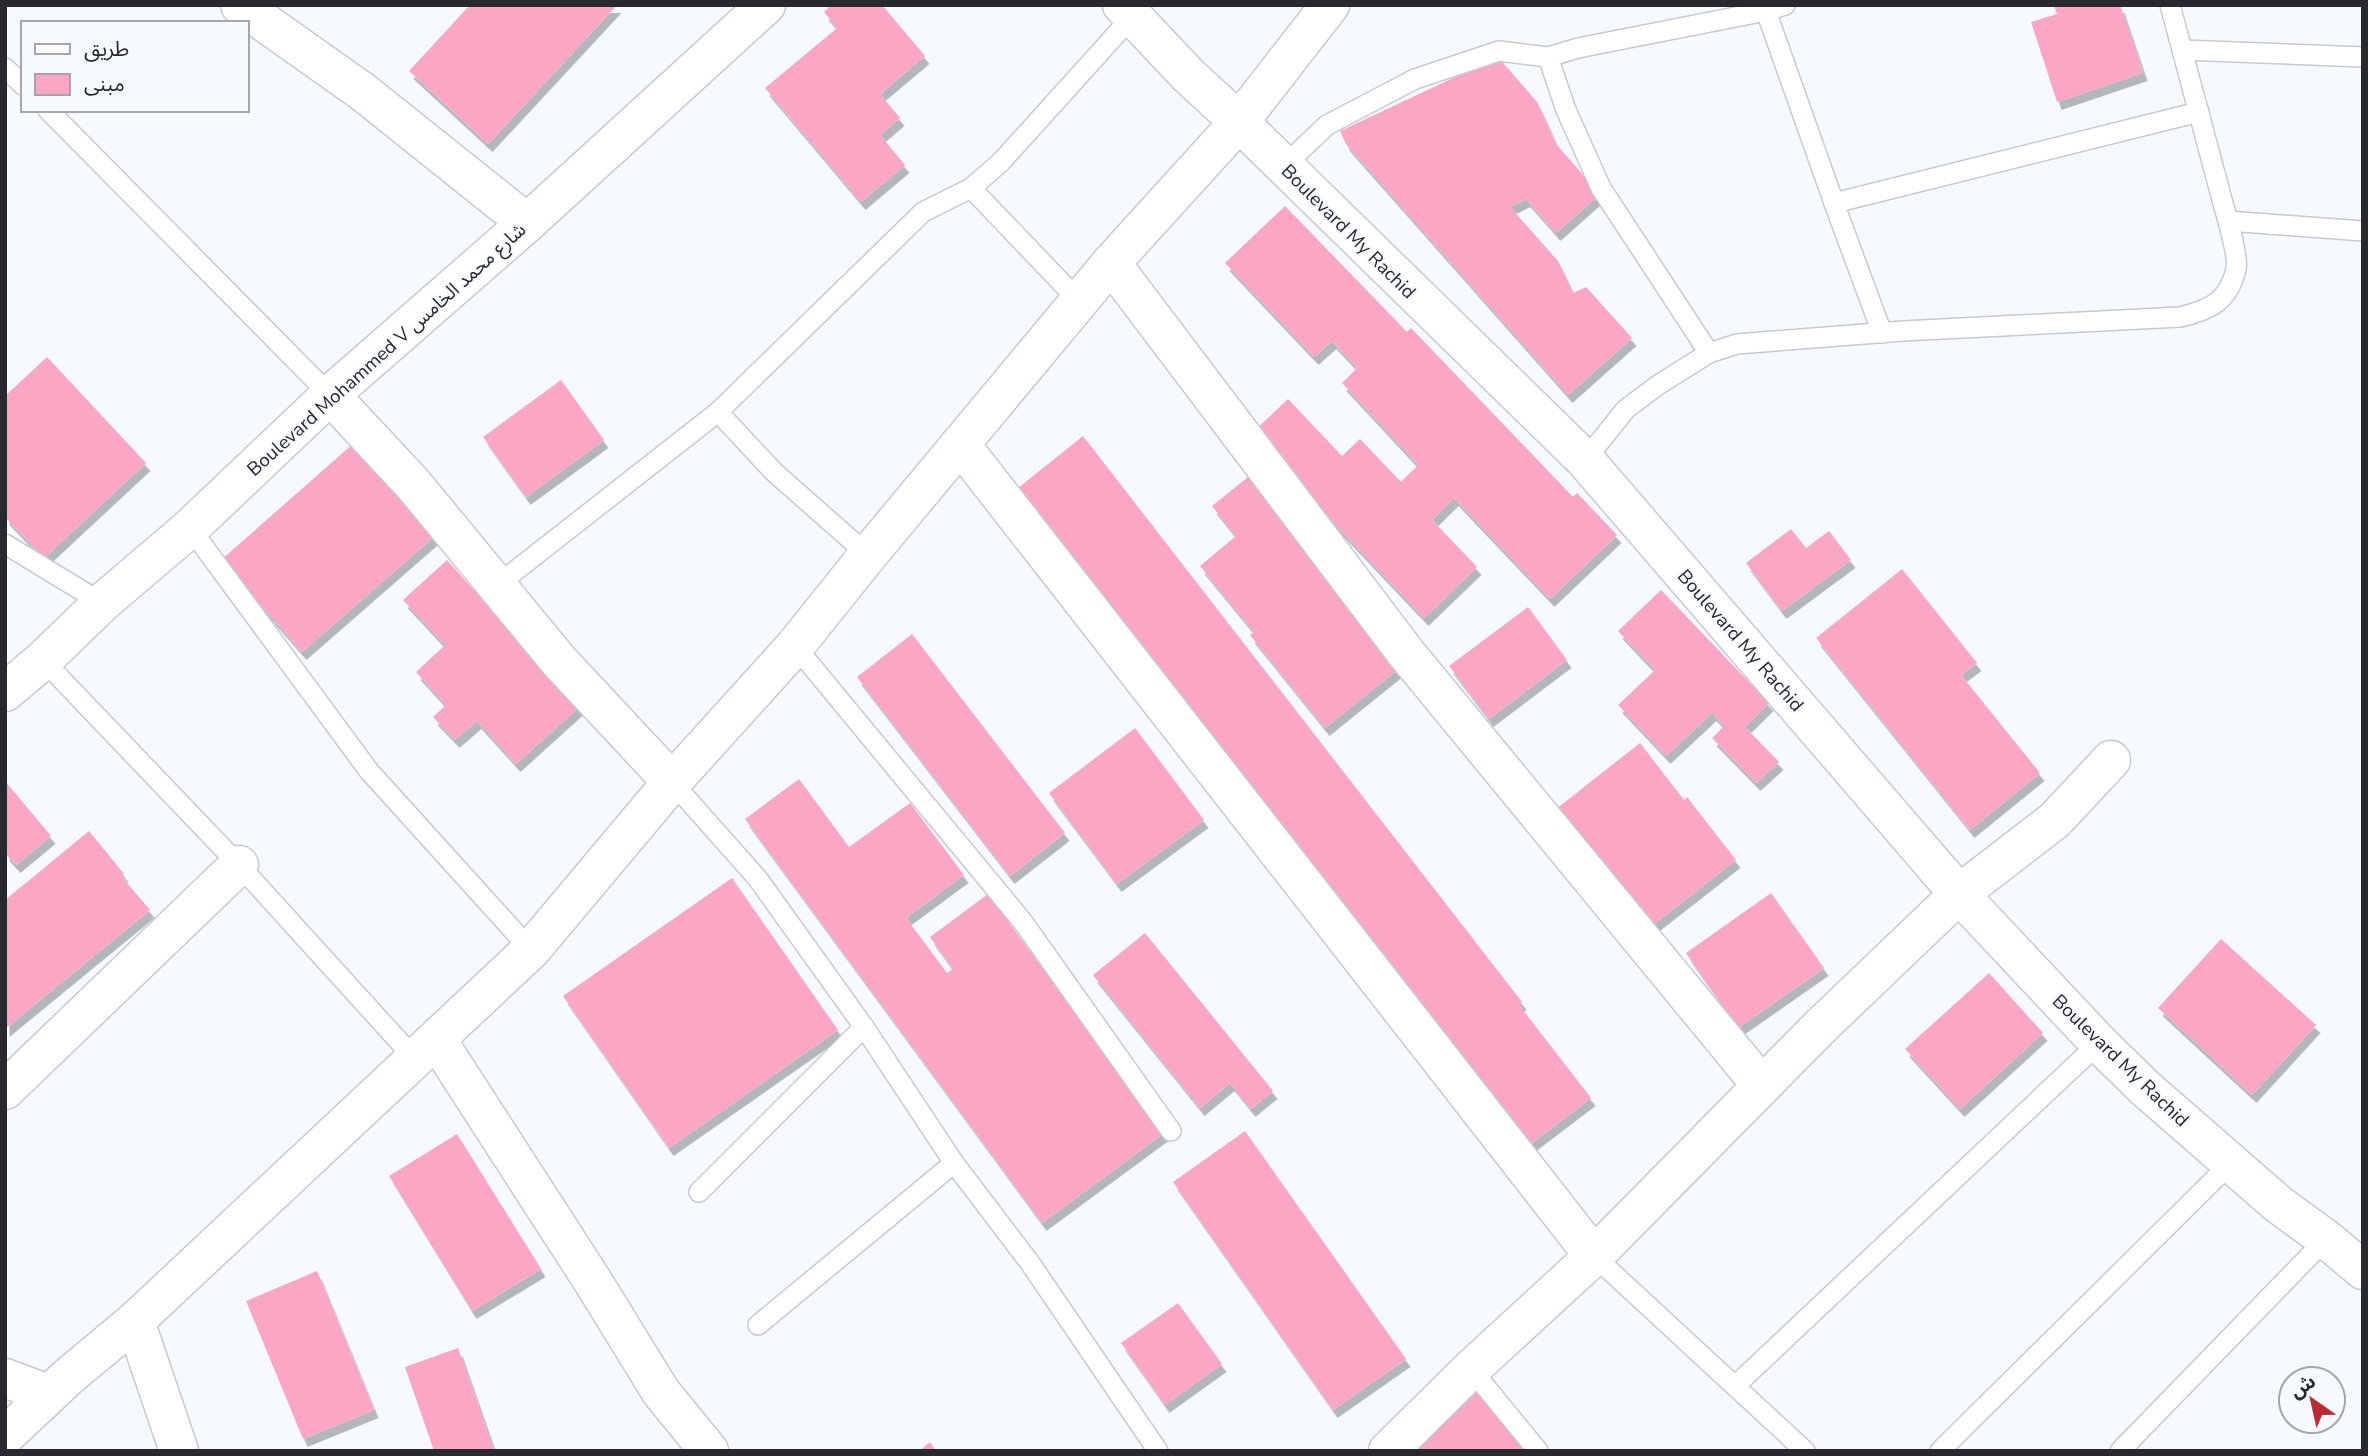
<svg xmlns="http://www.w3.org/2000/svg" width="2368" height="1456" font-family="'Nunito Sans','Noto Sans Arabic',sans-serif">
	<defs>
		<filter id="shadow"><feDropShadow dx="4.5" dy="8" stdDeviation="0" flood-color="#0004"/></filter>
	</defs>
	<rect width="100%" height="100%" fill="#f6f9fe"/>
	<!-- building -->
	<g fill="#fca6c5" filter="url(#shadow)">
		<path d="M470 5H617L488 144 409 71Z"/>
		<path d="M831 5H882L925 56 880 94 900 118 880 135 905 165 861 202 765 88 837 28 824 12Z"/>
		<path d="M2054 5H2120L2143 73 2057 102 2031 22 2057 14Z"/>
		<path d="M1498 57 1537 102 1556 144 1600 194 1556 233 1526 199 1510 207 1558 261 1573 293 1586 287 1632 338 1568 395 1346 144 1340 131Z"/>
		<path d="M1285 206 1407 332 1411 328 1573 497 1577 493 1617 535 1550 599 1454 498 1432 520 1477 567 1424 618 1250 435 1288 399 1342 456 1360 439 1401 482 1418 465 1342 383 1357 368 1332 341 1314 357 1225 263Z"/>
		<path d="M47 357 146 463 44 558 5 517V396Z"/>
		<path d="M561 380 604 440 526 497 483 437Z"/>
		<path d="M363 435 444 528 302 652 221 560Z"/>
		<path d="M1083 436 1522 1002 1519 1005 1591 1098 1528 1146 1018 488Z"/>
		<path d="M1248 477 1402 666 1325 728 1250 635 1254 632 1200 566 1236 536 1212 506Z"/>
		<path d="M1791 529 1806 548 1829 531 1851 560 1782 611 1746 563Z"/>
		<path d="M447 560 579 707 516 764 477 721 455 740 433 717 446 705 416 672 445 645 403 600Z"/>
		<path d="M1902 569 1977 663 1961 675 2040 773 1970 830 1816 638Z"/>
		<path d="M1661 590 1769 703 1745 727 1779 762 1756 783 1712 738 1724 726 1712 713 1666 756 1618 705 1655 670 1618 631Z"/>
		<path d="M1528 607 1567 660 1489 719 1449 666Z"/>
		<path d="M912 634 1065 833 1010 876 857 677Z"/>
		<path d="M1135 728 1204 820 1117 884 1049 793Z"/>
		<path d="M1640 743 1684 800 1687 797 1736 860 1649 928 1556 809Z"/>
		<path d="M799 779 849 847 910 803 964 875 906 918 947 973 953 969 930 937 988 894 1164 1133 1042 1223 745 819Z"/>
		<path d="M5 781 51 836 16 865 5 853Z"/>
		<path d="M89 831 124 874 121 876 150 910 5 1029V900Z"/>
		<path d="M732 878 838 1030 669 1148 563 996Z"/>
		<path d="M1771 893 1824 968 1738 1028 1686 953Z"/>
		<path d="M1145 933 1273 1091 1251 1109 1230 1083 1200 1108 1093 975Z"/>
		<path d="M2221 939 2316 1025 2252 1095 2158 1008Z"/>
		<path d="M1989 973 2043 1033 1960 1109 1905 1049Z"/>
		<path d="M1245 1131 1406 1359 1333 1410 1173 1182Z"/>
		<path d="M457 1134 541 1269 472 1311 389 1176Z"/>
		<path d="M317 1271 374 1410 303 1439 246 1301Z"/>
		<path d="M1178 1303 1222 1364 1165 1405 1121 1343Z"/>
		<path d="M458 1348 494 1451H434L405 1367Z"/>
		<path d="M1476 1389 1528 1451H1403Z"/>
		<path d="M930 1442 936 1451H919Z"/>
	</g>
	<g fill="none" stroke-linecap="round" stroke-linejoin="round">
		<!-- service casing -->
		<g stroke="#c6cad3" stroke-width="22">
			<g id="service">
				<path d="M1766 11 1834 203 1882 333"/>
				<path d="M2182 50 2363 57"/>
				<path d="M1548 57 1566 110 1601 188 1709 353"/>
				<path d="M5 68 23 85"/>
				<path d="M48 110 330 395"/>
				<path d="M1284 166 1327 125 1415 79 1499 51 1548 57 1578 48 1766 11 1785 5"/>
				<path d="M971 188 1079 301"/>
				<path d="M1834 203 2199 112"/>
				<path d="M2228 221 2363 231"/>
				<path d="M718 412 774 472 868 555"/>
				<path d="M1585 460 1626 409 1658 385 1709 353 1737 344 1903 331 2180 317C2210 310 2229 301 2236 269 2239 255 2225 211 2221 196 2204 132 2187 69 2170 5"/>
				<path d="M190 528 369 771 531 950"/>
				<path d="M5 544 102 603"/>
				<path d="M496 586 718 412 923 212 971 188 1001 162 1131 18"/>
				<path d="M795 646 1023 922 1171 1131"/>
				<path d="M43 660 239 865 416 1060"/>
				<path d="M672 782 758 879 864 1027 954 1163 1030 1263 1158 1451"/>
				<path d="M699 1192 864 1027"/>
				<path d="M1594 1256 1805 1451"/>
				<path d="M758 1325 954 1163"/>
				<path d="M1471 1369 1538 1451"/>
				<path d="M1735 1386 2099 1043"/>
				<path d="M1940 1451 2232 1162"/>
				<path d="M2120 1451 2326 1239"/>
			</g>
		</g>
		<!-- minor casing -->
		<g stroke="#c6cad3" stroke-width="41">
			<g id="minor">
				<path d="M240 5 363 92 527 223"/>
				<path d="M1111 263 1406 653 1762 1086"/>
				<path d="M330 395 413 484 559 661 672 782"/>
				<path d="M960 444 1594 1256"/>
				<path d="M437 1040 592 1280 661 1392 709 1451"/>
				<path d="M5 1090 239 865"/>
				<path d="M135 1321 179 1451"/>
				<path d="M5 1378 48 1394"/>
				<path d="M1388 1451 1471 1369 1594 1256 1821 1026 1959 894 2055 820 2111 760"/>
			</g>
		</g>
		<!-- tertiary casing -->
		<g stroke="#c6cad3" stroke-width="41">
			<g id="tertiary">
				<path d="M1122 5 1188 75 1239 122 1585 460 1959 894 2099 1043 2145 1088 2278 1204 2326 1239 2363 1270"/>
				<path d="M5 1436 69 1376 135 1321 531 950 672 782 795 646 868 555 1111 263 1239 122 1330 5"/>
			</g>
		</g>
		<!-- secondary casing -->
		<g stroke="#c6cad3" stroke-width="41">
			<path id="secondary" d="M5 692 43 660 102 603 190 528 330 395 527 223 766 5"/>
		</g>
		<!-- service -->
		<use href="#service" stroke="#fff" stroke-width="19"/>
		<!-- minor -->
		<use href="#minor" stroke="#fff" stroke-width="38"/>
		<!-- tertiary -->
		<use href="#tertiary" stroke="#fff" stroke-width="38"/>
		<!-- secondary -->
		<use href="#secondary" stroke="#fff" stroke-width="38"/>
	</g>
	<g text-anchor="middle" stroke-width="5" stroke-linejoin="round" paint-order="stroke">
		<!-- street labels -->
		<g font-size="19" fill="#27292c" stroke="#f6f9fe">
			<text transform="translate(1349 231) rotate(45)" y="7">Boulevard My Rachid</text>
			<text transform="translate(386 349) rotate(-42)" y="7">Boulevard Mohammed V شارع محمد الخامس</text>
			<text transform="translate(1741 640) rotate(49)" y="7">Boulevard My Rachid</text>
			<text transform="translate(2121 1060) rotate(44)" y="7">Boulevard My Rachid</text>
		</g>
	</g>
	<!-- border -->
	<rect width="2368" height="1456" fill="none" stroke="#27292c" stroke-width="14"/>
	<!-- legend -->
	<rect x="21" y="21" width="228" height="91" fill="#f6f9fe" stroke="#a3a6aa" stroke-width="2"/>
	<rect x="35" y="44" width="35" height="10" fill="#ffffff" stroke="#a3a6aa" stroke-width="2"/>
	<text x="84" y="56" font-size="21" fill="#27292c">طريق</text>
	<rect x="35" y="74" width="35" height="21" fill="#fca6c5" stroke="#a3a6aa" stroke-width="2"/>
	<text x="84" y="91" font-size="21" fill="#27292c">مبنى</text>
	<!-- north arrow -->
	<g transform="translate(2312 1400) rotate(326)"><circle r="33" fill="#f6f9fe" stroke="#a3a6aa" stroke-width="2"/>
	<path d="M0-5L12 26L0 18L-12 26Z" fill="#bb2b32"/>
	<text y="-10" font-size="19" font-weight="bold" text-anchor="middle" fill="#27292c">ش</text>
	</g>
</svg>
